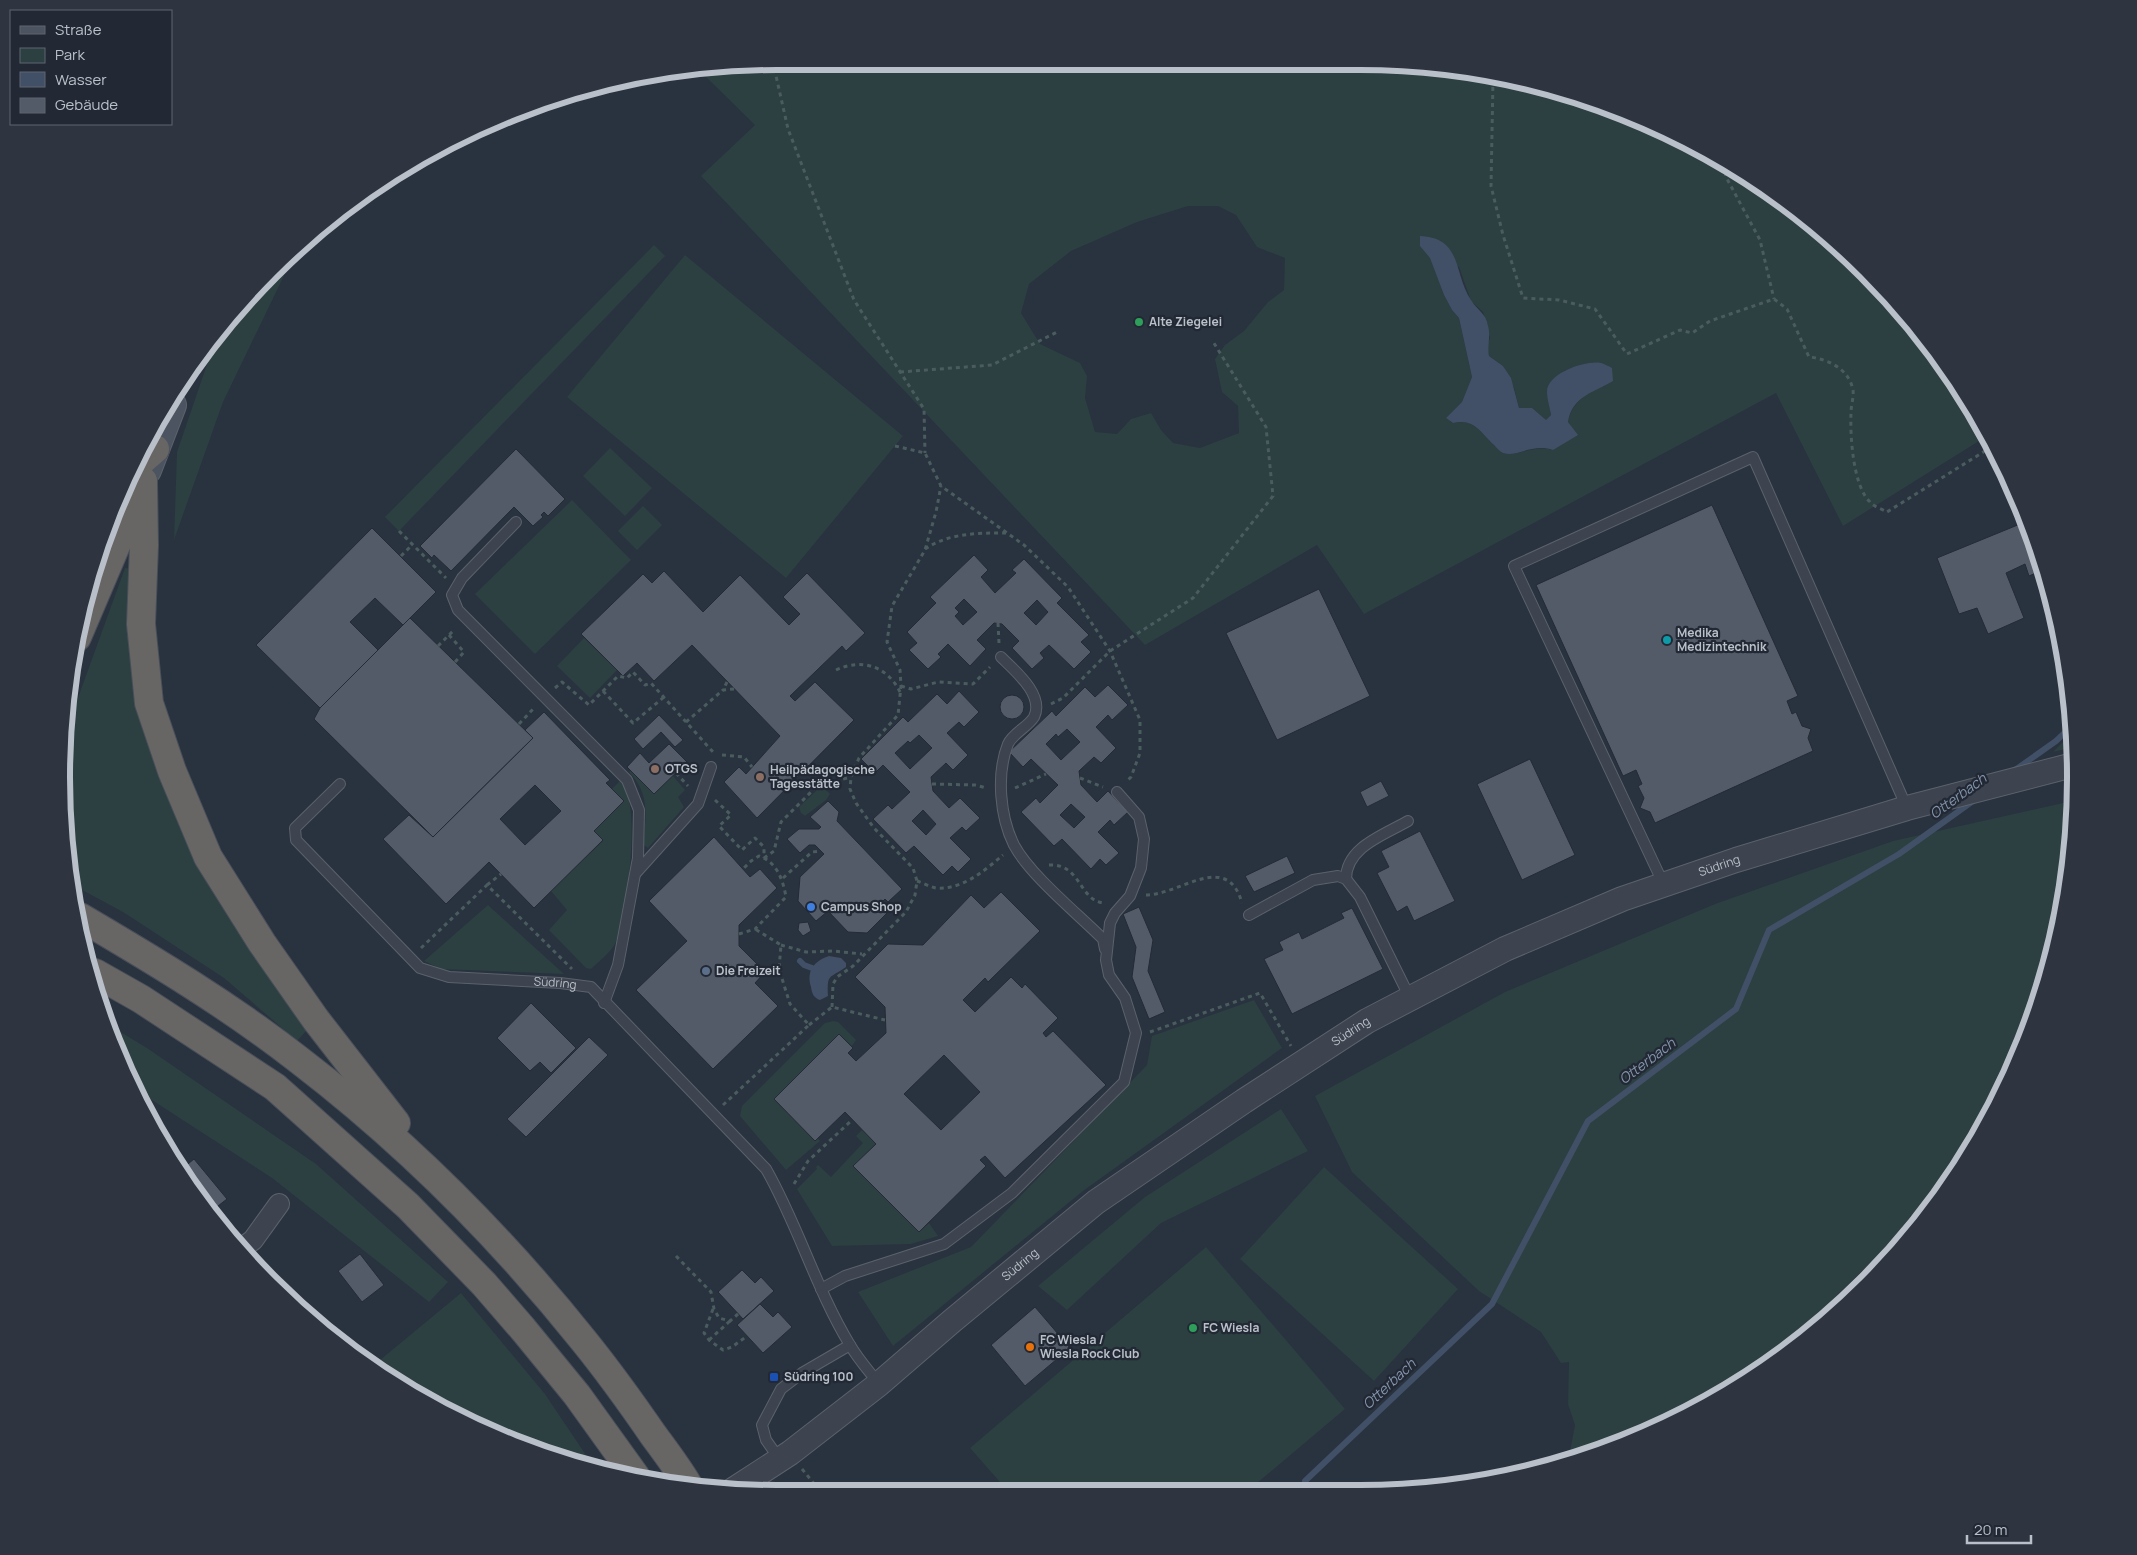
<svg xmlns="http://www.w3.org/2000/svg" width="2137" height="1555" font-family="Manrope,sans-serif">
	<rect width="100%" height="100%" fill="#29323f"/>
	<!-- green -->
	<g fill="#2c3f41" fill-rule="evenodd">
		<path d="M778 61H1360L1545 86 1634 116 1757 182 1832 239 1928 341 1987 436 1843 526 1776 393 1364 614 1317 545 1145 645 701 176 755 125 700 71ZM1188 206H1218L1236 215 1257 247 1285 258 1284 290 1268 302 1244 331 1225 345 1215 359 1222 392 1238 406 1239 433 1200 448 1173 443 1161 430 1151 413 1131 419 1117 434 1095 432 1085 398 1087 376 1080 363 1040 344 1021 313 1029 284 1071 251 1137 222ZM1430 257 1459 267 1471 301 1483 312 1490 338 1487 346 1489 356 1503 366 1514 388 1519 408C1531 408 1538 412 1546 421L1551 415 1547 391 1564 371 1588 363 1605 386C1588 390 1571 404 1568 422L1572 429 1553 450C1532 444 1516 458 1503 453 1500 452 1497 448 1494 445 1480 432 1474 418 1453 423L1446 418 1462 402 1472 377 1459 318 1452 310 1444 295Z"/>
		<path d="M654 245 665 256 399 531 385 517Z"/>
		<path d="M685 255 903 436 786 578 567 397Z"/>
		<path d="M292 259 223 402 174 540 177 452 215 341 239 305Z"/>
		<path d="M610 448 652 488 625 516 583 476Z"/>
		<path d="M572 500 631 560 535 654 475 594Z"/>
		<path d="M643 506 662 525 637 550 618 531Z"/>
		<path d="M125 568 134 569 139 691 309 1028 297 1041 224 978 123 912 71 884 67 871V728Z"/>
		<path d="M584 638 617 670 590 698 557 666Z"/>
		<path d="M2074 731V747L2053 752Z"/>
		<path d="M631 770 673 776 685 790 678 797 684 807 648 848 644 845C645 816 651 795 629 772Z"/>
		<path d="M620 781C643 797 627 920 615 944 610 953 598 962 591 969L586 968 549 930 567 910 551 891 603 841 594 831 624 801 612 789Z"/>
		<path d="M824 788 830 794 826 800 805 816 801 813 799 807 817 790Z"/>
		<path d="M2072 801 2070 871 2038 1007 1980 1135 1918 1222 1910 1215 1911 1224 1829 1303 1823 1320 1796 1346 1634 1439 1569 1457 1575 1425 1568 1404 1569 1362 1561 1363 1541 1332 1479 1291 1352 1172 1315 1096 1505 992 1715 904 1893 841Z"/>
		<path d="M488 905 564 974 441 969 424 961Z"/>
		<path d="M1254 1000 1282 1048 1083 1191 893 1346 858 1292 971 1247 1147 1065 1152 1036Z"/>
		<path d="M833 1021 838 1022 856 1040 852 1046 839 1034 775 1099 815 1141 818 1138 820 1141 786 1170 740 1116 742 1106 825 1023Z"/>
		<path d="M109 1025 147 1048 316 1164 448 1282 429 1302 272 1178 138 1091 116 1051Z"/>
		<path d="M1281 1109 1308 1151 1161 1223 1067 1310 1038 1286 1145 1197Z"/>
		<path d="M862 1130 876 1144 853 1166 919 1232 929 1223 938 1236 911 1244 832 1246 797 1189 817 1169 816 1167 818 1165 831 1177 863 1143 856 1136Z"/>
		<path d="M1324 1167 1458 1289 1374 1381 1240 1259Z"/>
		<path d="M1206 1247 1345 1409 1250 1489 1007 1490 970 1448Z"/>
		<path d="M461 1293 545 1394 596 1470 420 1398 374 1365Z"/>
		<path d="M790 1482 800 1492H775Z"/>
	</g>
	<!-- water -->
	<g fill="#415066">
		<path d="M1420 236C1463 238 1453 273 1471 300 1477 310 1486 313 1488 326 1491 336 1487 346 1489 356L1503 366 1511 378 1519 408H1532L1546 420 1551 415C1550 408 1547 399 1547 392 1547 373 1586 360 1601 363 1605 364 1608 366 1612 368L1613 381C1595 392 1572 396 1568 422L1578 435 1553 450C1532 443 1516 458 1503 453 1500 452 1497 448 1494 445 1480 432 1474 418 1453 423L1446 418 1462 402 1472 377 1459 318 1452 310 1444 295 1430 258 1420 246Z"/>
		<path d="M829 956 841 958 846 963V967C829 979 827 973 828 996L820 1000C814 998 812 994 811 987 806 971 814 961 829 956Z"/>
	</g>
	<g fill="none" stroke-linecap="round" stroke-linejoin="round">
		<!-- stream -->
		<g stroke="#415066" stroke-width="6">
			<path d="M2015 770 2056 741 2073 725"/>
			<path d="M800 961 804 965 812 968"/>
			<path d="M1304 1489 1305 1481 1492 1304 1588 1121 1736 1009 1769 930 1899 854 1973 801"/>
		</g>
	</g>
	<!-- building -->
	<g fill="#535b69" stroke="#242b36" fill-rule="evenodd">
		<path d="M516 449 565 499 548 516 544 512 541 515 543 517 533 526 514 507 451 571 434 555 432 558 420 546Z"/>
		<path d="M1712 505 1798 696 1787 701 1792 714 1796 712 1802 726 1811 729 1808 738 1813 751 1655 823 1650 812 1640 808 1644 798 1638 786 1642 784 1636 770 1623 776 1536 585Z"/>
		<path d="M2025 522 2043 570 2029 576 2025 564 2006 573 2024 618 1988 634 1977 608 1959 614 1937 558Z"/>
		<path d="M372 528 436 592 403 625 375 598 350 622 378 650 320 708 256 645Z"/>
		<path d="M974 555 988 570 981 577 995 593 1016 573 1012 570 1024 559 1062 598 1057 603 1089 635 1081 642 1091 652 1074 669 1049 645 1040 653 1044 658 1032 669 1012 648 1019 641 1002 624 994 623 977 640 986 649 970 666 948 644 938 654 941 657 928 669 909 650 917 643 907 632 936 603 930 597ZM964 599 977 612 963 625 955 616 959 612 955 608ZM1037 600 1048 612 1036 625 1024 613Z"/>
		<path d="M664 571 703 612 740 575 789 625 800 614 783 597 807 573 865 633 846 651 842 646 790 696 795 701 815 682 854 720 757 818 724 782 739 767 746 774 780 736 692 645 654 681 637 663 623 676 581 634 643 574 652 583Z"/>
		<path d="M1319 589 1370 696 1277 740 1226 633Z"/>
		<path d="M410 618 533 738 433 837 314 719 320 708Z"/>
		<path d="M1108 685 1128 705 1112 720 1108 715 1096 727 1116 748 1101 763 1094 757 1079 771 1081 785 1097 802 1108 791 1128 812 1114 825 1110 820 1098 832 1119 853 1106 865 1100 859 1091 869 1062 839 1054 846 1021 812 1036 798 1040 803 1058 785 1031 759 1023 767 1009 752 1052 711 1056 716 1085 687 1095 697ZM1067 729 1080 742 1061 760 1046 744 1056 734 1058 737ZM1071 804 1085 817 1074 828 1060 815Z"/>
		<path d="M959 691 979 712 964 727 959 722 947 733 968 755 953 770 946 763 931 777 933 791 949 808 960 798 980 818 966 831 962 827 950 838 971 859 958 872 952 866 943 875 914 846 906 853 873 819 888 805 892 809 910 792 883 765 875 773 861 759 903 717 908 722 937 694 947 704ZM919 735 932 748 910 769 895 753 908 741 910 743ZM923 810 936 824 926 835 912 821Z"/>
		<circle cx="1012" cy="707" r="12"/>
		<path d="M544 712 610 780 606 783 624 801 594 831 603 840 534 908 489 862 446 904 383 839 409 815 433 837 533 738 525 730ZM535 785 561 811 525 845 500 819Z"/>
		<path d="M659 715 683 740 675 747 661 732 643 749 634 739Z"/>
		<path d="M669 744 687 762 654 794 627 767 640 753 649 763Z"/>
		<path d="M1530 759 1575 855 1522 880 1477 784Z"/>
		<path d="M1381 781 1389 796 1367 807 1360 792Z"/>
		<path d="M828 801 839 812 837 821 902 889 888 902 885 899 880 904 887 913 867 933 848 932 828 911 816 921 798 901 800 877 824 854 815 845H809L800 853 787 839 799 829H819L821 827 810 817Z"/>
		<path d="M1420 831 1455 901 1414 921 1407 906 1397 912 1377 873 1389 867 1381 851Z"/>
		<path d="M714 837 750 877 760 869 777 888 739 925V946L765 972 755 983 778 1006 713 1069 636 990 687 941 649 901Z"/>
		<path d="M1287 856 1295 873 1254 892 1245 876Z"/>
		<path d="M1001 892 1040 931 988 982 985 978 963 1000 975 1012 1011 977 1022 988 1025 984 1058 1018 1043 1033 1046 1037 1053 1031 1106 1085 1005 1178 985 1156 980 1160 986 1166 919 1232 853 1166 876 1144 845 1112 815 1141 774 1099 839 1034 853 1048 848 1053 856 1061 886 1033 885 1007 855 977 888 944 923 945 971 895 984 908ZM944 1055 980 1092 941 1130 904 1094Z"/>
		<path d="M1139 907 1153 940 1148 971 1165 1012 1149 1019 1132 977 1136 947 1123 914Z"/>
		<path d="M1352 908 1383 969 1292 1014 1264 959 1283 950 1279 942 1299 932 1302 939 1344 918 1341 913Z"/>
		<path d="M808 922 811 931 803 936 798 930 799 923Z"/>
		<path d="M531 1003 576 1048 551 1073 540 1062 530 1071 497 1038Z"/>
		<path d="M589 1037 608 1055 526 1137 507 1119Z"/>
		<path d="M194 1159 227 1199 209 1213 183 1168Z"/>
		<path d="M360 1254 384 1285 362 1302 338 1271Z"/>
		<path d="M742 1270 755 1283 761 1277 774 1291 743 1319 718 1292Z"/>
		<path d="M760 1304 773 1317 778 1312 792 1327 763 1353 737 1325Z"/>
		<path d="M1035 1307 1070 1348 1025 1386 991 1345Z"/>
	</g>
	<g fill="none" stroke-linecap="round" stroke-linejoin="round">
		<!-- service casing -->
		<g stroke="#5b626c" stroke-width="12">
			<g id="service">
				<path d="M516 522 462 578 452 595 458 610 627 780 639 810 638 858 618 965 604 1003"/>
				<path d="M1001 657C1014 670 1045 695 1034 717 1028 727 1013 733 1008 744 996 774 1000 817 1014 845 1030 875 1078 914 1103 939L1105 949"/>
				<path id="s1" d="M340 784 295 828 296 840 420 968 449 977 560 983 591 987 766 1169C798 1225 816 1289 850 1345 858 1359 869 1371 879 1384"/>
				<path d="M636 873 698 804 711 767"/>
				<path d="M1346 879C1346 847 1384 835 1408 821"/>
				<path d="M1664 885 1514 566 1753 457 1907 808"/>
				<path d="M1249 915 1313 880 1338 876 1346 879 1360 897 1410 998"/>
				<path d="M821 1289 845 1276 944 1244 1012 1193 1124 1082 1136 1033 1125 998 1109 975 1106 960 1110 923 1115 913 1130 896 1141 868 1144 839 1139 817 1117 792"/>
				<path d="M780 1460 766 1440 762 1425 781 1389 802 1373 850 1345"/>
			</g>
		</g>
		<!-- minor casing -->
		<g stroke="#5b626c" stroke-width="22">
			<path id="minor" d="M242 1248 253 1240 279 1204"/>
		</g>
		<!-- tertiary casing -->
		<g stroke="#5b626c" stroke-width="26">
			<g id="tertiary">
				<path id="s2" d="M730 1492 790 1453 879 1384 952 1321 1096 1202 1244 1101 1367 1021 1505 949 1622 899 1736 860 1907 808 2073 765"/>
			</g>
		</g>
		<!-- secondary casing -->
		<g stroke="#5b626c" stroke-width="30">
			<path id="secondary" d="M147 470 172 405"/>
		</g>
		<!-- trunk casing -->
		<g stroke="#484f59" stroke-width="30">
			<g id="trunk">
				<path d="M132 469 155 449"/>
				<path d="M143 481 144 545 141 624 149 703 172 771 208 857 262 943 316 1020 396 1123"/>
				<path d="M77 637 140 489"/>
				<path d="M80 917C155 961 230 1006 299 1060 406 1142 500 1236 584 1341 609 1372 632 1404 654 1436 666 1452 678 1468 688 1485"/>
				<path d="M95 973 141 999 275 1087 408 1206 484 1284 523 1329 577 1395 636 1477"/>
			</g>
		</g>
		<!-- path -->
		<g stroke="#4b5c5f" stroke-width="3" stroke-dasharray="4 4" stroke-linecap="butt">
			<path d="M771 62 774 67 788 129 854 300 924 409 925 453"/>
			<path d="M1493 79 1491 186 1503 235 1523 298 1559 300 1595 309 1627 354 1680 330 1692 333 1710 321 1774 299 1787 309 1809 357C1828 359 1849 369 1853 390 1854 397 1851 405 1851 413 1850 436 1853 486 1870 502 1874 507 1882 509 1887 512L1993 446"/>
			<path d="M1724 164 1726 177 1760 240 1774 299"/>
			<path d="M900 372 992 365 1059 331"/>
			<path d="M895 446 925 453 941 486 1024 545 1068 587 1110 651 1140 720V753L1131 777 1127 781"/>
			<path d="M399 531 446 578"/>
			<path d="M925 549C949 533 977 533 1006 533"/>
			<path d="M401 556 412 545"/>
			<path d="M998 623 999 643"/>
			<path d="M449 635 464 652 455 662"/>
			<path d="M438 646 455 629"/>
			<path d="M836 670C862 658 887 666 900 692"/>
			<path d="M727 682 723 690 734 689"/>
			<path d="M901 686 911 689 938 682 973 684 990 667"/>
			<path d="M555 688 562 682 589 705 618 676 627 678 633 672 645 685 651 683 713 752"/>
			<path d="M603 691 633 723 664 697"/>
			<path d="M1051 704 1063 698 1110 651 1193 598 1273 496 1266 427 1212 340"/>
			<path d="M686 722 723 690"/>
			<path d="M519 724 534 708"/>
			<path d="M722 755 744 757 752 767"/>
			<path d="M676 773 688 786"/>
			<path d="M1080 778 1103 787"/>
			<path d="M932 784 975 785 987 788"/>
			<path d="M1015 788 1046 774"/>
			<path d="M715 800 731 815 719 826 742 850 755 838 764 847V858"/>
			<path d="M764 858 774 851 781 822 817 786 851 777"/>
			<path d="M1049 865C1081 863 1079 901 1104 903"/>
			<path d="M783 878 812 852 821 851"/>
			<path d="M917 881C923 883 930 887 936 888 962 890 984 871 1003 855"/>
			<path d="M487 885 501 874"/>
			<path d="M1146 895C1180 895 1227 850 1242 903"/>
			<path d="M739 934 755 929 786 897C783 880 777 862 759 856L751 861 743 869"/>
			<path d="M781 945 806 952 833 951 862 954"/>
			<path d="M421 948 487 885 572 969"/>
			<path d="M832 1007 833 984 837 977 853 966 906 912 915 895 917 881 913 868 874 828 856 803 850 789 851 777 859 758 898 715 901 686 900 670 887 642 892 606 925 550 936 512 941 486"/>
			<path d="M809 1025 832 1007 885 1020"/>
			<path d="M1150 1032 1260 993 1291 1046"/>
			<path d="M723 1105 809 1025 790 1004 779 969 781 945 755 929"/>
			<path d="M794 1184 808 1161 852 1120"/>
			<path d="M676 1256 711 1292 714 1309 719 1318 730 1321 738 1314"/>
			<path d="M713 1309 704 1333 709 1340 723 1350 732 1347 747 1336"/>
			<path d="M709 1340 730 1321"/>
			<path d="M802 1469 821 1492"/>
		</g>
		<!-- service -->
		<use href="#service" stroke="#3d444f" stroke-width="10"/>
		<!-- minor -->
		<use href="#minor" stroke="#3d444f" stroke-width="20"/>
		<!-- tertiary -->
		<use href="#tertiary" stroke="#3d444f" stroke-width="24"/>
		<!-- secondary -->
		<use href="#secondary" stroke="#4c5461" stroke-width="28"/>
		<!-- trunk -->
		<use href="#trunk" stroke="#686665" stroke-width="28"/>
	</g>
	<!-- markers -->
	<g fill="#2e9e5b" stroke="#222934" stroke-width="2">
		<circle cx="1139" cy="322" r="5"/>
		<circle cx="1193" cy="1328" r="5"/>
	</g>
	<circle fill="#0f9aa8" stroke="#222934" stroke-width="2" cx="1667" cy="640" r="5"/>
	<g fill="#8d6e63" stroke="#222934" stroke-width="2">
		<circle cx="655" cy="769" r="5"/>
		<circle cx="760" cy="777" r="5"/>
	</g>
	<circle fill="#3f7fe0" stroke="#222934" stroke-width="2" cx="811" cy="907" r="5"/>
	<circle fill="#5c6f8a" stroke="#222934" stroke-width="2" cx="706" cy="971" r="5"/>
	<circle fill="#e8710a" stroke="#222934" stroke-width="2" cx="1030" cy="1347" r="5"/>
	<rect fill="#1a4fb4" stroke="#222934" stroke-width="2" x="769" y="1372" width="10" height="10" rx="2.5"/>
	<g text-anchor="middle" stroke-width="4.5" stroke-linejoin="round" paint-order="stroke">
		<!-- poi labels -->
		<g font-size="12" font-weight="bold" fill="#bac0c9" stroke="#222934" text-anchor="start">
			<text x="1149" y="326">Alte Ziegelei</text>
			<text x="1677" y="637">Medika<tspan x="1677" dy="14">Medizintechnik</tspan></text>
			<text x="665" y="773">OTGS</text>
			<text x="770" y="774">Heilpädagogische<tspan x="770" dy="14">Tagesstätte</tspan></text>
			<text x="821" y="911">Campus Shop</text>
			<text x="716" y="975">Die Freizeit</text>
			<text x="1203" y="1332">FC Wiesla</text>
			<text x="1040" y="1344">FC Wiesla /<tspan x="1040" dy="14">Wiesla Rock Club</tspan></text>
			<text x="784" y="1381">Südring 100</text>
		</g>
		<!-- street labels -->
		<g font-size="12" fill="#bac0c9" stroke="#222934">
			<text dy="4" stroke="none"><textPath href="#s2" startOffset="1179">Südring</textPath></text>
			<text dy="4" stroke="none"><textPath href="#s1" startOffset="390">Südring</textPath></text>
			<text dy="4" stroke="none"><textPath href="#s2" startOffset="774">Südring</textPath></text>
			<text dy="4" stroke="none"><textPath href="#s2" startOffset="369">Südring</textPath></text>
		</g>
		<!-- water labels -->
		<g font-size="14" font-style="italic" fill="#8596ad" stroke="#222934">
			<text transform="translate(1958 796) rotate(-36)" y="5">Otterbach</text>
			<text transform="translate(1647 1061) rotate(-37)" y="5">Otterbach</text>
			<text transform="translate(1389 1384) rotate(-43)" y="5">Otterbach</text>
		</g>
	</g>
	<!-- crop -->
	<path d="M0 0H2137V1555H0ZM777 70H1360A707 707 0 0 1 2067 777V778A707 707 0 0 1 1360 1485H777A707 707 0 0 1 70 778V777A707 707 0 0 1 777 70Z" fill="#2e3540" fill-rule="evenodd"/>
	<path fill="none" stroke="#bac0c9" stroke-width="6" d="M777 70H1360A707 707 0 0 1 2067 777V778A707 707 0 0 1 1360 1485H777A707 707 0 0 1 70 778V777A707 707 0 0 1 777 70Z"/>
	<!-- legend -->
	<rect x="10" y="10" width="162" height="115" fill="#222934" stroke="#5f6570"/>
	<rect x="20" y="26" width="25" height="8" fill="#4c5461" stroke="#5f6570"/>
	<text x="55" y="35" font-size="15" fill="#bac0c9">Straße</text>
	<rect x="20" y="48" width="25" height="15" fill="#2c3f41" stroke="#5f6570"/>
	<text x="55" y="60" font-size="15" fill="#bac0c9">Park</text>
	<rect x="20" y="72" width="25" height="15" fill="#415066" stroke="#5f6570"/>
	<text x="55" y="85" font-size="15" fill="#bac0c9">Wasser</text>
	<rect x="20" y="98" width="25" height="15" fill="#535b69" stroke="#5f6570"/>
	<text x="55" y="110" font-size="15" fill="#bac0c9">Gebäude</text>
	<!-- scale -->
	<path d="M1967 1535v8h64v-8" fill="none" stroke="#bac0c9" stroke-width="2.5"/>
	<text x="1974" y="1535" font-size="15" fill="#bac0c9" stroke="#222934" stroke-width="4" paint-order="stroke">20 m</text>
</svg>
